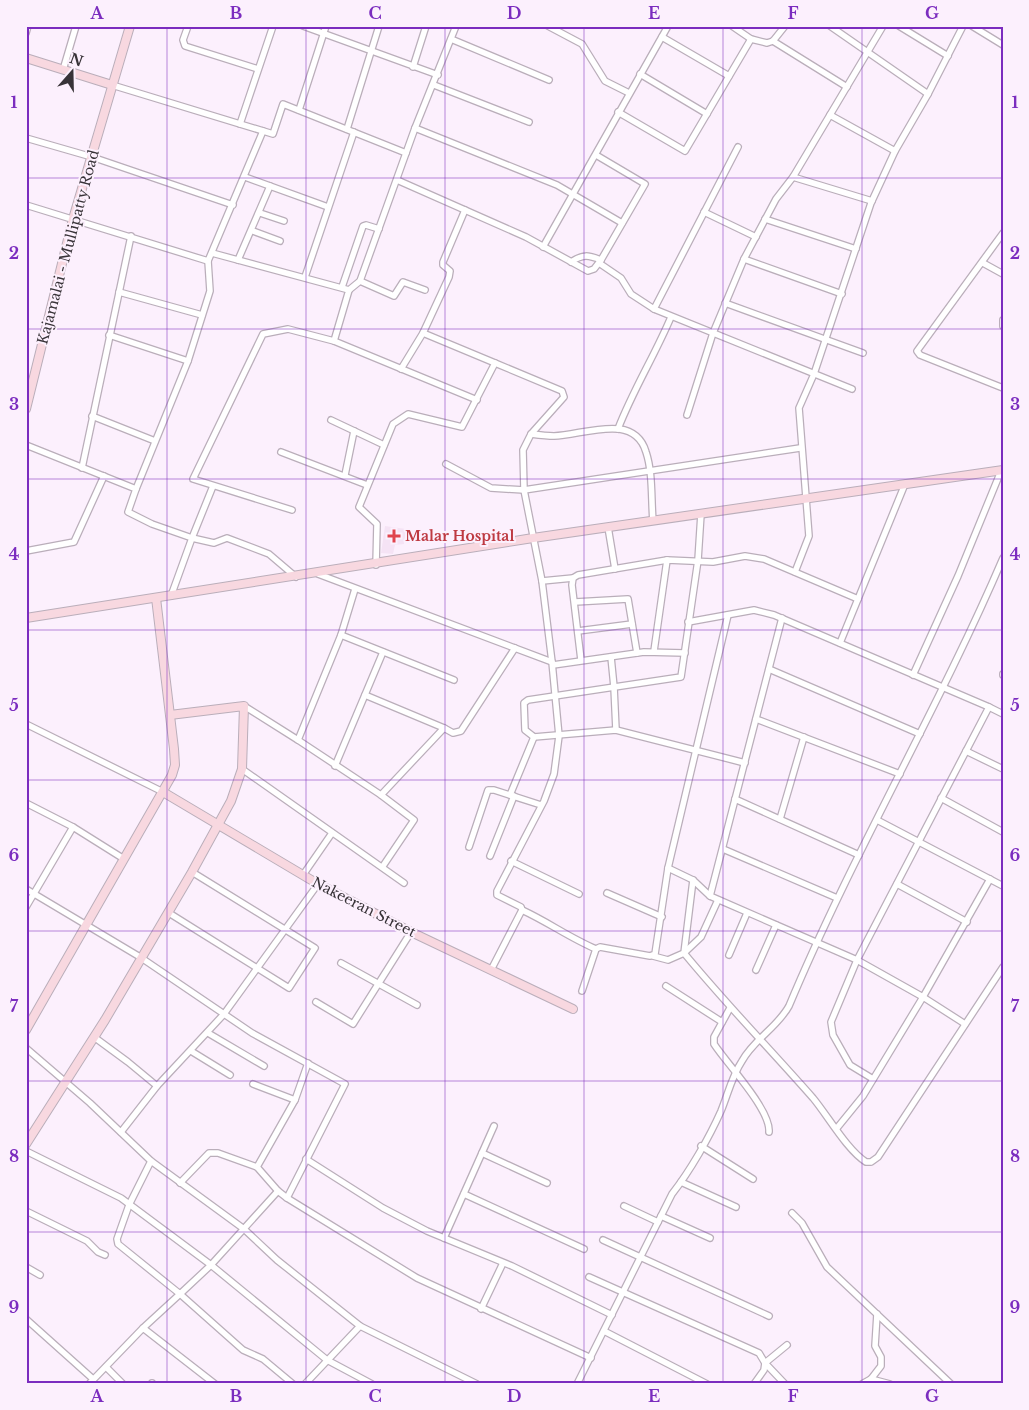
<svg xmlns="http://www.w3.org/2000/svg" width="1029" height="1410" font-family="'Libre Baskerville',serif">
	<rect width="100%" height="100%" fill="#fcf0fd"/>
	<!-- built -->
	<path fill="#f5e3f5" d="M385 526 406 529 404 544 395 545 393 554 381 553Z"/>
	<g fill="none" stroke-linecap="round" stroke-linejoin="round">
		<!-- street casing -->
		<g stroke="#baaeba" stroke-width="8">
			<g id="street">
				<path d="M188 26 183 40 185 46 258 69"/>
				<path d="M303 26 438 75"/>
				<path d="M548 26 582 44 605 81 629 93"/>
				<path d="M732 26 751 39 767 43 773 41 785 26"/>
				<path d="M830 26 928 94"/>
				<path d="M899 26 948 56"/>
				<path d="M972 26 1003 45"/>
				<path d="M26 33 28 26"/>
				<path d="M662 37 729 76"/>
				<path d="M451 39 549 80"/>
				<path d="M773 41 847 87"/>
				<path d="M413 67 426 26"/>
				<path d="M63 70 76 26"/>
				<path d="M640 74 707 114"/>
				<path d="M112 85 273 134 283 104 406 153"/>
				<path d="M434 85 529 122"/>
				<path d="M299 110 326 26"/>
				<path d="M618 112 685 151 751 39"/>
				<path d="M830 115 895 151"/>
				<path d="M240 124 273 26"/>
				<path d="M415 128 557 185 622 223"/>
				<path d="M347 129 379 26"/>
				<path d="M26 138 92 157 233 205"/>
				<path d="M245 177 328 207"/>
				<path d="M793 177 872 201"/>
				<path d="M397 180 526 237 588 271 594 269 601 260 645 184 596 155"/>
				<path d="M26 205 208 261 263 131"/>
				<path d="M704 212 756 237"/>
				<path d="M260 213 284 221"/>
				<path d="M765 219 856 249"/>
				<path d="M253 231 280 241"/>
				<path d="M1003 233 917 351 920 355 1003 388"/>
				<path d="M543 247 668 26"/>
				<path d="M212 253 349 290 334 341 477 400"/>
				<path d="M744 259 842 294"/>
				<path d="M238 260 270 186"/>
				<path d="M571 262C583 254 588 255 601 260"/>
				<path d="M599 263 621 278 631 294 654 309 852 389"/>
				<path d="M983 263 1003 274"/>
				<path d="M305 277 354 132"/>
				<path d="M360 281 394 296 403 282 425 290"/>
				<path d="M342 287 363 226 366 225 379 229"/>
				<path d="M349 290 360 281 415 128 456 26"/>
				<path d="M119 292 202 315"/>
				<path d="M725 303 863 353"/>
				<path d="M654 309 738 147"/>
				<path d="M1003 320V326"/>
				<path d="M423 333 495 363"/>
				<path d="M109 335 188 361"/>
				<path d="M401 369 423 333 449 277 450 271 443 265V262L465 210"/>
				<path d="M687 415 713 333 744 259 776 199 793 177 883 26"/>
				<path d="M92 416 155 441"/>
				<path d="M331 420 384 445"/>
				<path d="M618 429C633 390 655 355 671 317"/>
				<path d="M531 434C539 435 547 436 554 436 584 435 634 412 646 452 653 473 651 499 653 521"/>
				<path d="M26 445 136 489 128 512 152 524 192 538 171 596"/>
				<path d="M281 452 367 485"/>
				<path d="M446 464 491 488 524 490 800 448"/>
				<path d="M82 468 131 236"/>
				<path d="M345 475 354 431"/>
				<path d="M213 486 192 538 214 543 227 538 269 554 296 577"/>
				<path d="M136 489 188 361 210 291 208 261"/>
				<path d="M292 510 193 479 263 334 288 329 334 341"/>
				<path d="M701 514 698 560 681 677 528 700 524 703 525 730 534 737 616 730 745 763"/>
				<path d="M608 527 615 569"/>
				<path d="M26 551 74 542 104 476"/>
				<path d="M376 565 377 524 359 507 393 424 408 414 462 427 495 363 562 391 564 397 531 434 523 450 524 490 542 581 552 662 559 736 554 774 544 801 497 891V895L521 907 522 910 491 970"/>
				<path d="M795 572 809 536 799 408 814 374 871 203 895 151 928 94 963 26"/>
				<path d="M318 574 552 662"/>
				<path d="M542 581 573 578"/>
				<path d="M355 589 341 635 298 740 381 795 444 728 453 733 461 731 515 648"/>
				<path d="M575 602 628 599 637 653"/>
				<path d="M782 618 710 896 857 960 923 997 965 1024"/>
				<path d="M688 622 754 610 774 615 989 707 857 960 831 1022 833 1035 850 1065 873 1079"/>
				<path d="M578 631 632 624"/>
				<path d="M341 635 454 680"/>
				<path d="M840 643 905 484"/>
				<path d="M654 651 667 560"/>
				<path d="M611 657 614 687 616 730"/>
				<path d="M581 660 572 585 573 578 578 575 667 560 713 562 745 556 764 559 858 599"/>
				<path d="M553 665 644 652 685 653"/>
				<path d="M769 669 920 734"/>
				<path d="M1003 674V675"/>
				<path d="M913 675 958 576 1001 471"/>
				<path d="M365 695 444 728"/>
				<path d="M244 706 298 740"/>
				<path d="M989 707 1003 714"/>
				<path d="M756 719 900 774"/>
				<path d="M26 724 163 792"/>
				<path d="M966 751 1003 769"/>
				<path d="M335 766 383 652"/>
				<path d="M242 769 404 883"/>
				<path d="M381 795 414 820 383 866"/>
				<path d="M510 795 534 737"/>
				<path d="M941 798 1003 832"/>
				<path d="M735 799 859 855"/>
				<path d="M26 803 73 827 124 859"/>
				<path d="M780 819 804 737"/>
				<path d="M877 820 1003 886"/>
				<path d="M469 847 488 790H494L541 805"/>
				<path d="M723 849 837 898"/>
				<path d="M490 856 514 796"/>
				<path d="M511 861 579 894"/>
				<path d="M668 868 693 880 710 896"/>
				<path d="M303 875 332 833"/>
				<path d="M897 884 967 922"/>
				<path d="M26 889 140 957 252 1033 345 1084 287 1198 278 1191 211 1265 180 1294 118 1244 117 1239 129 1205 151 1161"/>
				<path d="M607 893 662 917"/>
				<path d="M718 900 701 937 684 953C725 1003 770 1049 813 1098 828 1116 847 1150 866 1162H871L878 1157 1003 967"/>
				<path d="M26 907 73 827"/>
				<path d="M522 910C548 922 570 938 596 949"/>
				<path d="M169 913 289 988 315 948 192 872"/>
				<path d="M729 955 747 913"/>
				<path d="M653 956 668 960 684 953 693 880"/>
				<path d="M341 963 417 1005"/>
				<path d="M756 970 776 925"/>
				<path d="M666 986 722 1022"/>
				<path d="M582 991 596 949 600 947 650 956 655 954 668 868 728 615"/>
				<path d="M316 1002 353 1024 411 932"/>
				<path d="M730 1008 714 1037V1044C727 1064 771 1110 769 1132"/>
				<path d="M208 1033 264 1066"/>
				<path d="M94 1037 128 1062 157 1086"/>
				<path d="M26 1048 90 1103 151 1161 244 1229 277 1260 360 1326 477 1384"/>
				<path d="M191 1051 230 1075"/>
				<path d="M253 1084 295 1100"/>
				<path d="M837 1128 863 1096 923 997 990 879"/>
				<path d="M121 1132 157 1086 224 1014 318 884"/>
				<path d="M701 1146 753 1179"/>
				<path d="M26 1151 121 1198 211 1265 327 1360 372 1384"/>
				<path d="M482 1153 547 1183"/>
				<path d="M306 1159 383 1208 427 1231 512 1266 612 1315"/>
				<path d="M257 1167 295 1100 308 1063"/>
				<path d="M681 1182 736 1207"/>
				<path d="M180 1183 209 1153H218L257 1167 278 1191"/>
				<path d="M464 1194 584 1249"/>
				<path d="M287 1198 417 1278 591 1358"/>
				<path d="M624 1206 658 1222"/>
				<path d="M26 1211 87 1241 98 1252 105 1255"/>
				<path d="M792 1213 802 1223 827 1267 951 1384"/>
				<path d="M661 1216 710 1238"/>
				<path d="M444 1238 494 1126"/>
				<path d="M603 1240 769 1316"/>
				<path d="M26 1267 40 1275"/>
				<path d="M589 1277 759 1353 765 1363 764 1370 754 1384"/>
				<path d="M481 1309 503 1263"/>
				<path d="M26 1319 93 1379"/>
				<path d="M143 1328 180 1294 243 1350 263 1359 293 1384"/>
				<path d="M604 1331 707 1384"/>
				<path d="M106 1367 123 1384"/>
				<path d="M871 1379 881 1366V1357L875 1346 877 1314"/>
				<path d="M89 1384 143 1328 215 1384"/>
				<path d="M152 1384V1383"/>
				<path d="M305 1384 360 1326"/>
				<path d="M577 1384 672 1194C690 1171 709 1138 721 1111 728 1094 732 1076 742 1061 754 1039 777 1028 789 1006 853 853 938 710 1003 558"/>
				<path d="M785 1384 765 1363 787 1345"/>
				<path d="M862 1384 871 1379 890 1384"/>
			</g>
		</g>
		<!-- secondary casing -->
		<g stroke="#baaeba" stroke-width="10">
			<g id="secondary">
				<path d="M26 58 112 85"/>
				<path d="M26 409 73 219 130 26"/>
				<path d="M26 618 533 538 1003 470"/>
				<path d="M163 792 318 884 411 932 573 1009"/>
				<path d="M26 1030 172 775 175 765 174 749 156 598"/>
				<path d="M26 1144 105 1020 192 872 231 801 242 769 244 706 170 715"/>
			</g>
		</g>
		<!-- street -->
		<use href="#street" stroke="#fff" stroke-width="5.5"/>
		<!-- secondary -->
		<use href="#secondary" stroke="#f8d8e0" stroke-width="8"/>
	</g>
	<!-- grid -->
	<path fill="none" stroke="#7b2cbf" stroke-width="1" stroke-opacity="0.55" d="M167 26V1384M306 26V1384M445 26V1384M584 26V1384M723 26V1384M862 26V1384M26 178H1003M26 329H1003M26 479H1003M26 630H1003M26 780H1003M26 931H1003M26 1081H1003M26 1232H1003"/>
	<!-- markers -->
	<path fill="#e0444e" stroke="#fcf0fd" stroke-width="2" d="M391.5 528.5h5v5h5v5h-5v5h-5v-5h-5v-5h5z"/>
	<g text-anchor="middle" stroke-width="4" stroke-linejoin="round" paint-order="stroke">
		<!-- street labels -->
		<g font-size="14" fill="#383338" stroke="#fcf0fd">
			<text transform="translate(68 247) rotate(-75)" y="5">Kajamalai - Mullipatty Road</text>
			<text transform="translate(364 907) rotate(27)" y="5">Nakeeran Street</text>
		</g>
		<!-- health labels -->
		<g font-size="14" font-weight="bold" fill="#be3a42" stroke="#fcf0fd" text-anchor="start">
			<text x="405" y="541">Malar Hospital</text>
		</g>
	</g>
	<!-- border -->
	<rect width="1029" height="1410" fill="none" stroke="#fcf0fd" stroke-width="55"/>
	<!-- north arrow -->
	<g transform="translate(72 72) rotate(20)" stroke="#fcf0fd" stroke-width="4" paint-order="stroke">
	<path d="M0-4L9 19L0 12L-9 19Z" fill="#383338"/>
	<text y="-8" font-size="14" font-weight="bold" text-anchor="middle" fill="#383338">N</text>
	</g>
	<rect x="28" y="28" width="974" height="1354" fill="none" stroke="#7b2cbf" stroke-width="2"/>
	<g font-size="16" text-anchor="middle" font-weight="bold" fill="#7b2cbf">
		<text x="97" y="19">A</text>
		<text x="236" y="19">B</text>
		<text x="375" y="19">C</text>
		<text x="514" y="19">D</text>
		<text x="654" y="19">E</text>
		<text x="793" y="19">F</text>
		<text x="932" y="19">G</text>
		<text x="14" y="108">1</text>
		<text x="1015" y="108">1</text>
		<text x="14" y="259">2</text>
		<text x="1015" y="259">2</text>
		<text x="14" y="410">3</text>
		<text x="1015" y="410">3</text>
		<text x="14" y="560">4</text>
		<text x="1015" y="560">4</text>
		<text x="14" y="711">5</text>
		<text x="1015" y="711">5</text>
		<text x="14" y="861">6</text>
		<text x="1015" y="861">6</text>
		<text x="14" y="1012">7</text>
		<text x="1015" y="1012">7</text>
		<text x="14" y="1162">8</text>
		<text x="1015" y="1162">8</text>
		<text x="14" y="1313">9</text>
		<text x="1015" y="1313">9</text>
		<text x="97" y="1402">A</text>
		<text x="236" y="1402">B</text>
		<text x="375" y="1402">C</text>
		<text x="514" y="1402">D</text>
		<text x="654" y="1402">E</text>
		<text x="793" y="1402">F</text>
		<text x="932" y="1402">G</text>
	</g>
</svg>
